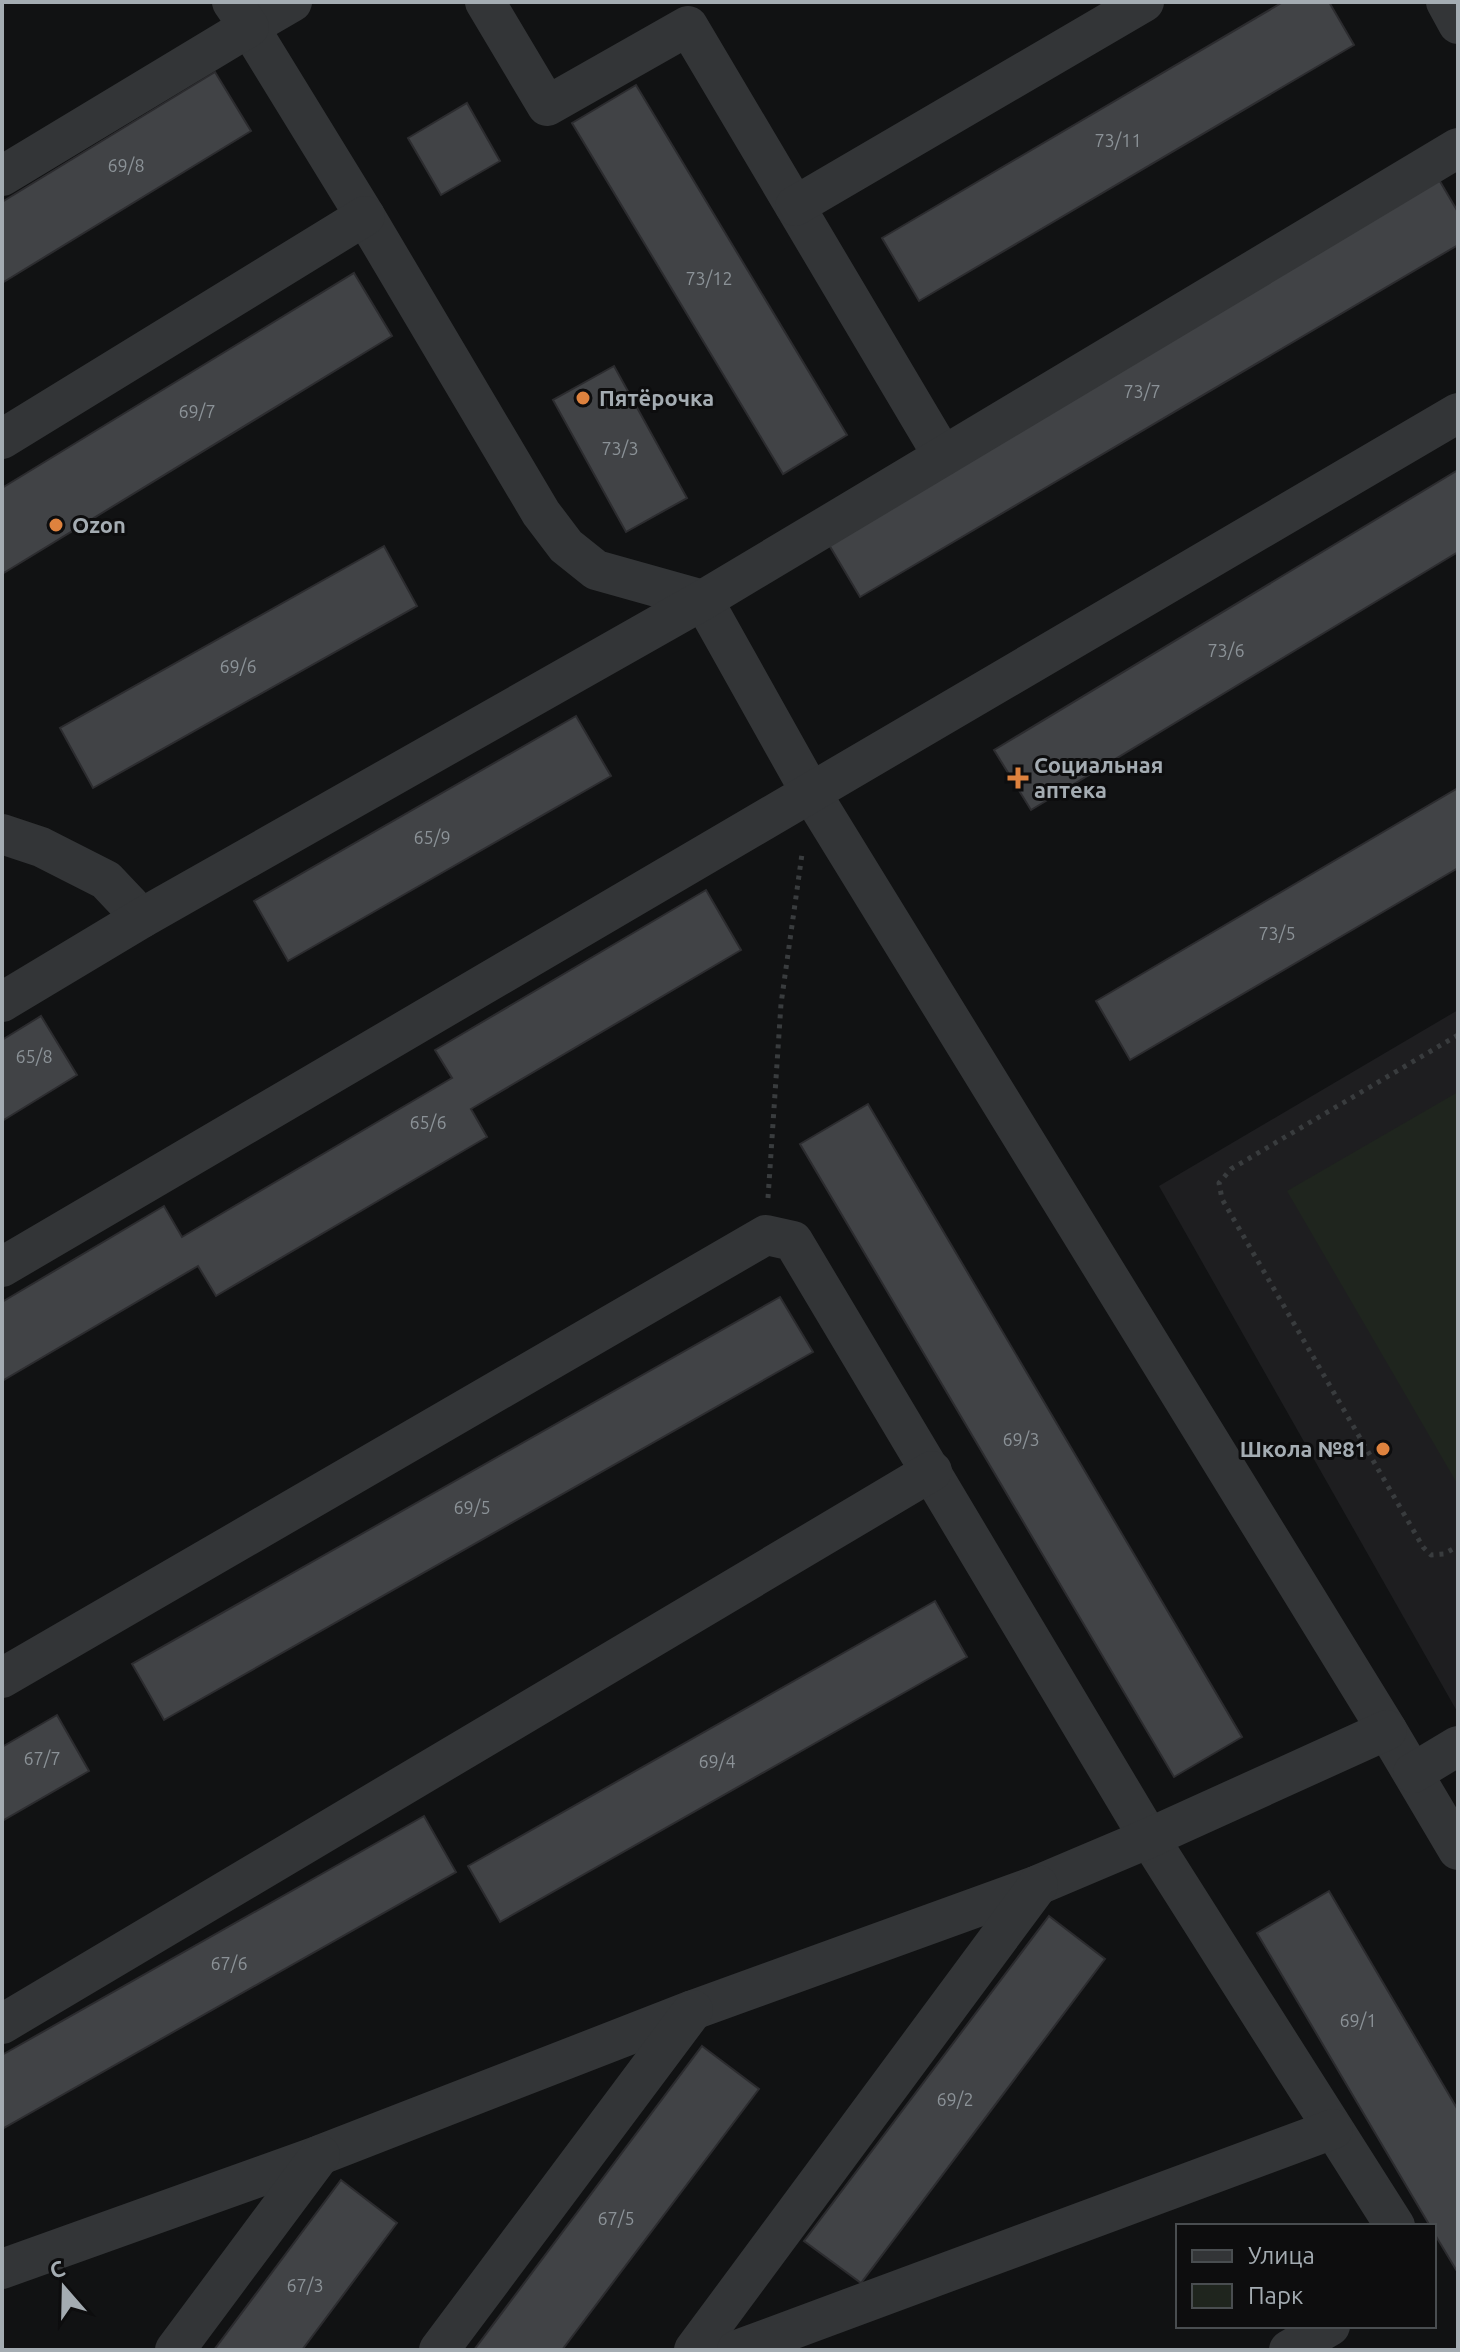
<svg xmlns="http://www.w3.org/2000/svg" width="1460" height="2352" font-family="Ubuntu,sans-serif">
	<rect width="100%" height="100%" fill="#111213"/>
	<!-- built -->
	<path fill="#1e1e20" d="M1458 1010V1713L1159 1186Z"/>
	<!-- green -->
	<path fill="#1f251e" d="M1458 1092V1485L1287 1191Z"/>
	<!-- building -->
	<g fill="#414346" stroke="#2c2c2f" stroke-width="2">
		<path d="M1283 2H1329L1354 45 919 301 882 238Z"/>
		<path d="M215 72 251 131 2 283V202Z"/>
		<path d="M636 85 847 435 783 474 572 123Z"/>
		<path d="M467 103 500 161 441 195 408 138Z"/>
		<path d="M1438 178 1458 212V245L860 597 825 538Z"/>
		<path d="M354 273 392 336 2 574V488Z"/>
		<path d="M614 366 687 498 626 532 553 400Z"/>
		<path d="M1458 470V552L1031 810 994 750Z"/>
		<path d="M384 546 417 606 93 788 60 728Z"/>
		<path d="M576 716 611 776 288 961 254 901Z"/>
		<path d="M1458 788V868L1130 1060 1096 1001Z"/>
		<path d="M706 890 741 950 471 1109 487 1137 216 1296 198 1266 2 1381V1302L164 1206 182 1237 452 1078 435 1050Z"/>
		<path d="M41 1016 77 1075 2 1121V1040Z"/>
		<path d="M868 1104 1242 1737 1174 1777 800 1144Z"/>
		<path d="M780 1297 813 1352 164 1720 132 1664Z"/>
		<path d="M935 1601 967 1657 500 1922 468 1866Z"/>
		<path d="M57 1715 89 1771 2 1821V1747Z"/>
		<path d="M424 1816 456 1872 2 2129V2055Z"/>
		<path d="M1329 1891 1458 2110V2273L1434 2233V2226H1430L1257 1933Z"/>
		<path d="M1049 1916 1105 1959 861 2283 804 2241Z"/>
		<path d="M702 2046 759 2089 562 2350H474Z"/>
		<path d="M341 2180 397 2223 302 2350H214Z"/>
	</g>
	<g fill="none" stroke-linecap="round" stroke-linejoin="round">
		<!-- path -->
		<g stroke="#393c3e" stroke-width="5" stroke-dasharray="4 6" stroke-linecap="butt">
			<path d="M1458 1035 1231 1169 1219 1183 1222 1199 1423 1547 1431 1555 1444 1554 1458 1546"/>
			<path d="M768 1198 781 1004 802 854"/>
		</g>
		<!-- minor -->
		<g stroke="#333537" stroke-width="40">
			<path d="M292 2 249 27 365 216 541 513 566 546 596 570 703 600 811 793 1387 1730 1458 1850"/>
			<path d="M485 2 547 106 688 26 943 456"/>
			<path d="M1446 2 1458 24"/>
			<path d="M2 176 249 27 232 2"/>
			<path d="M795 206 1144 2"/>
			<path d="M2 439 365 216"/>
			<path d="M2 834 41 847 106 880 142 918"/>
			<path d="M2 1002 142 918 703 600 1458 148"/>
			<path d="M2 1267 1458 413"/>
			<path d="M2 1678 766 1235 793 1241 1149 1838 1395 2226"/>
			<path d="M1413 1773 1458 1746"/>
			<path d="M2 2024 932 1471"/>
			<path d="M2 2269 320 2155 693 2010 1038 1885 1149 1838 1387 1730"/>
			<path d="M175 2350 320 2155"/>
			<path d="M439 2350 693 2010"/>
			<path d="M694 2350 1038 1885"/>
			<path d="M737 2350 1333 2129"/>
			<path d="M1289 2350 1330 2326"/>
		</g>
	</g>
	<!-- markers -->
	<g fill="#de823e" stroke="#0d0d0e" stroke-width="3">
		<circle cx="583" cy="398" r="8"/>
		<circle cx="56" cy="525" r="8"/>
		<path d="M1014 766h8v8h8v8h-8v8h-8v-8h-8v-8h8z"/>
		<circle cx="1383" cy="1449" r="8"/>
	</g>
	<g text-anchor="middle" stroke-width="6" stroke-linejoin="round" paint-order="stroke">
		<!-- number labels -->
		<g font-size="18" fill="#8b9297">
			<text x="1118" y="147">73/11</text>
			<text x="126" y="172">69/8</text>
			<text x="709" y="285">73/12</text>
			<text x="1142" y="398">73/7</text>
			<text x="197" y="418">69/7</text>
			<text x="620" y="455">73/3</text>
			<text x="1226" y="657">73/6</text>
			<text x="238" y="673">69/6</text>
			<text x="432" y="844">65/9</text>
			<text x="1277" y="940">73/5</text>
			<text x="34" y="1063">65/8</text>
			<text x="428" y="1129">65/6</text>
			<text x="1021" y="1446">69/3</text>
			<text x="472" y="1514">69/5</text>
			<text x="42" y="1765">67/7</text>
			<text x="717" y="1768">69/4</text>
			<text x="229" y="1970">67/6</text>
			<text x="1358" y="2027">69/1</text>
			<text x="955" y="2106">69/2</text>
			<text x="616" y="2225">67/5</text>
			<text x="305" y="2292">67/3</text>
		</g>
		<!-- poi labels -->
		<g font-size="22" font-weight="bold" fill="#a4acb2" stroke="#0d0d0e" text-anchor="start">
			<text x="599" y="406">Пятёрочка</text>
			<text x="72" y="533">Ozon</text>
			<text x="1034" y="773">Социальная<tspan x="1034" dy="25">аптека</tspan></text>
			<text x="1367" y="1457" text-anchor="end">Школа №81</text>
		</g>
	</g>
	<!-- border -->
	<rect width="1460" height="2352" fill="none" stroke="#a4acb2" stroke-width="8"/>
	<!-- legend -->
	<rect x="1176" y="2224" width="260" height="104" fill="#0d0d0e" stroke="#494d50" stroke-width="2"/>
	<rect x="1192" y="2250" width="40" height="12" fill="#333537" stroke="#494d50" stroke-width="2"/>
	<text x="1248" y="2264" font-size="24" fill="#a4acb2">Улица</text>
	<rect x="1192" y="2284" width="40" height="24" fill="#1f251e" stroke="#494d50" stroke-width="2"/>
	<text x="1248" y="2304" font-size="24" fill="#a4acb2">Парк</text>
	<!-- north arrow -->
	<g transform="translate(64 2288) rotate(340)" stroke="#0d0d0e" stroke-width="6" paint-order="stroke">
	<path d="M0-6L14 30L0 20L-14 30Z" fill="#a4acb2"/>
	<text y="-12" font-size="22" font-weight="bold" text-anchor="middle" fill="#a4acb2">С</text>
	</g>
</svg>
